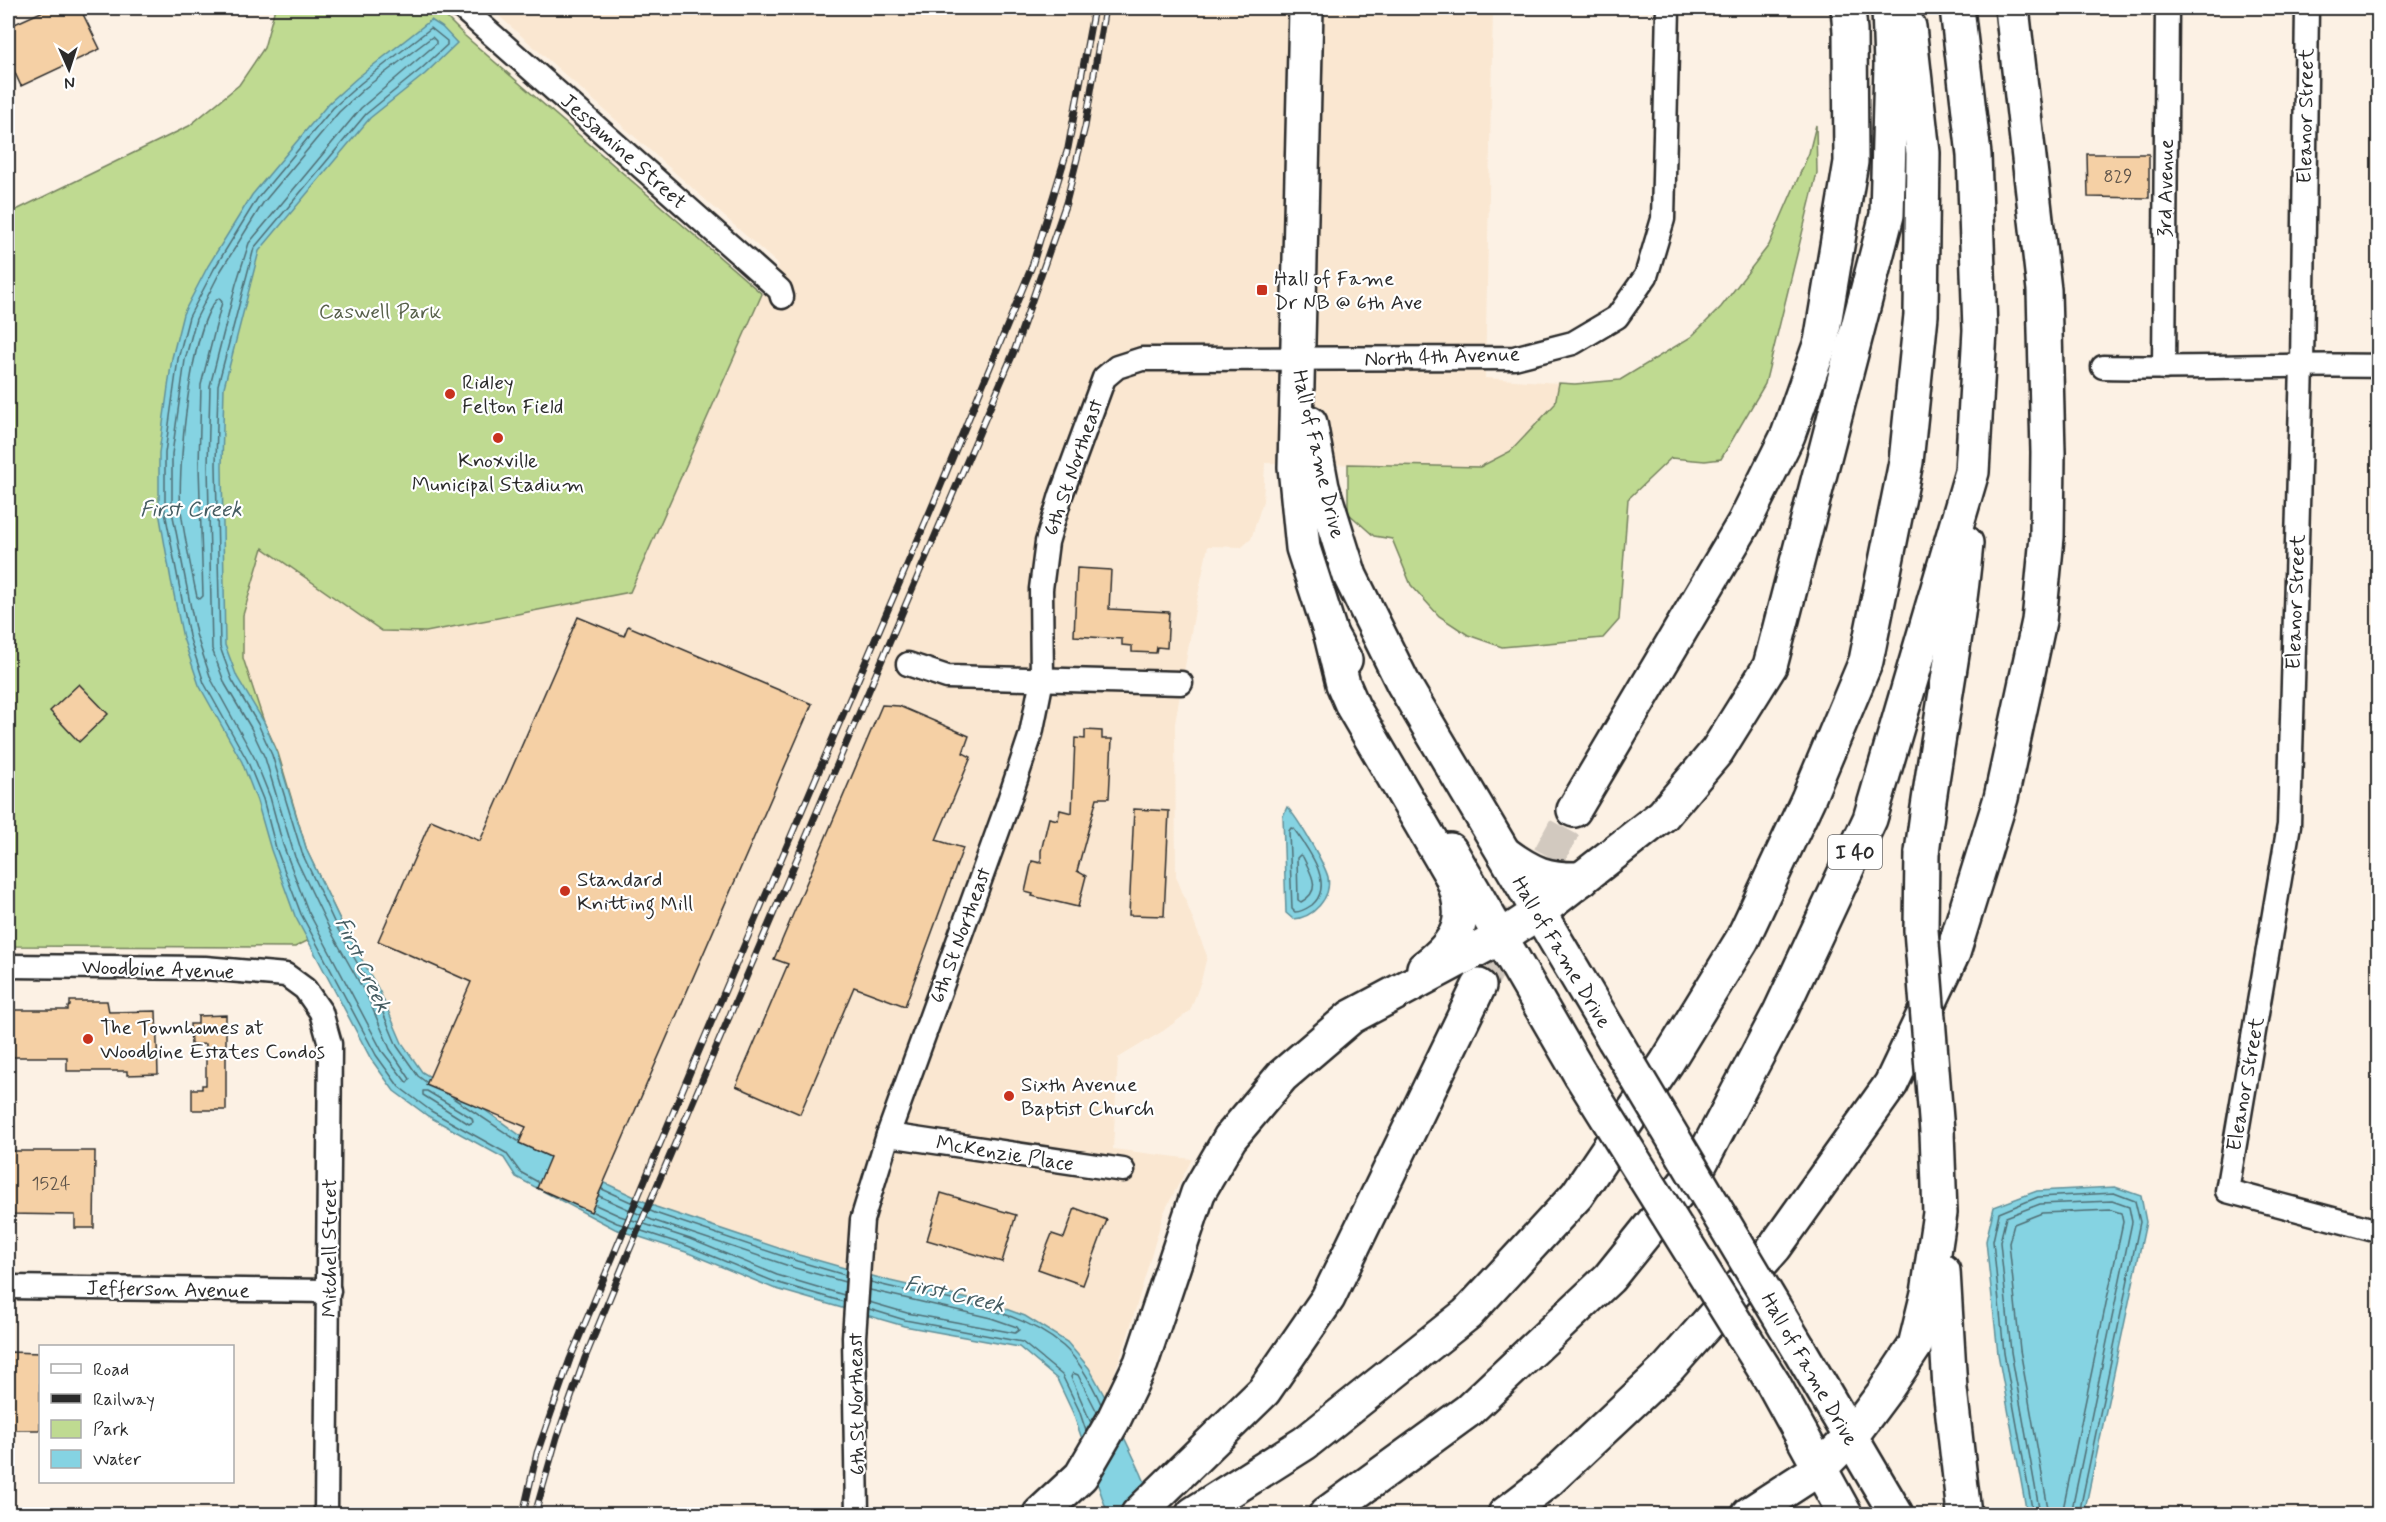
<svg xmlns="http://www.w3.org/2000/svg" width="2386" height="1522" font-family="Mynerve,sans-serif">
<rect width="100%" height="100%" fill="#fcf1e4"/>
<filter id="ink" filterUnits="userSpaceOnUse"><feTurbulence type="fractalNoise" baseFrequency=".0167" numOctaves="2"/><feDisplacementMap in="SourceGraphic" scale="12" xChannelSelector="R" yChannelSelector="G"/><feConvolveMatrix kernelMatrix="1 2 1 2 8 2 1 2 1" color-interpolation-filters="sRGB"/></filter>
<g filter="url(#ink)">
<polygon fill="#fae7d1" points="490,8 1493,8 1485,378 1559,383 1555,404 1511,451 1480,467 1265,463 1263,501 1251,539 1242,547 1208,546 1195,610 1175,723 1176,876 1207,956 1201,981 1190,1011 1163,1031 1118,1058 1113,1149 1192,1159 1164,1212 1125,1345 1105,1397 1089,1368 1025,1316 995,1305 890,1281 799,1255 656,1207 611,1187 517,1133 422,1073 402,1043 380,992 342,924 307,851 278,753 264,722 242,658 243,615 263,547 382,631 762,294 779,265"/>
<g fill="#bfda91" stroke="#75825e" stroke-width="1.5">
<polygon points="275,8 437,8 465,36 762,294 630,592 426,632 382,631 263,548 243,615 243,658 264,722 278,753 307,851 342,924 295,947 8,946 8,214 189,126 239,85 264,48"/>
<polygon points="1816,125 1817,173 1765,384 1721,459 1705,461 1671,458 1628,499 1619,620 1603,638 1502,647 1468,635 1439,616 1411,585 1392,539 1374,536 1348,513 1348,464 1480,467 1511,451 1555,404 1559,383 1575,384 1620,380 1691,337 1721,307 1769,245 1809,153"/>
</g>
<g fill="#85d3e2" stroke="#619099" stroke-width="1.5">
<polygon points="431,20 442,27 457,43 425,74 370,118 259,251 224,387 222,466 225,645 237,677 264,722 277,753 307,851 342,924 380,992 402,1043 422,1072 482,1108 550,1157 656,1207 799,1255 890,1281 995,1305 1025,1316 1067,1342 1089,1368 1105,1397 1141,1473 1158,1514 1108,1514 1073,1413 1057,1379 1019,1347 904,1326 773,1288 686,1252 615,1229 516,1177 504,1158 428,1116 394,1091 371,1059 295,916 271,850 257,801 242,762 199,685 183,638 171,580 159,512 159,453 172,358 183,314 208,266 252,195 329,103 357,78"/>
<path d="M1287,807C1297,817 1324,863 1328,877C1332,898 1313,918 1293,919L1286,913L1283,816Z"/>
<polygon points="2115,1187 2141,1196 2146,1222 2084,1514 2027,1514 1998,1354 1986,1241 1994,1207 2037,1191"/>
</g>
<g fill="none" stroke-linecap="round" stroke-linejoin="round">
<g stroke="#4f6e74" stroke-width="1.5">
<polygon points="432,37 436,41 436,44 361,108 249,243 236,284 210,386 208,466 212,649 225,684 251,728 265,758 295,857 330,930 368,998 390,1049 410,1079 407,1083 382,1051 308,911 283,845 270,797 254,757 211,679 196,634 172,511 172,454 185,360 196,319 220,272 263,203 339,112 365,88"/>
<path d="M219,298L222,302L201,385L199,466L203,596L200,599L197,597C191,569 185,540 181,511C177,474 190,320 219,298Z"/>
<path d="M1291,828L1294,829C1307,848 1336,884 1312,905C1306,909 1301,912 1295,912L1292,909L1289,831Z"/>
<path d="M1300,855L1303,857C1311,874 1323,890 1301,902L1298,900L1297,858Z"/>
<polyline points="426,1082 418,1076 397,1046 375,994 336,926 302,853 272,755 258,724 232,680 220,647 216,465 218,385 254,248 366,114 421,69 447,45 447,41 431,28 361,83 333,108 257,199 214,269 189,317 178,359 165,453 165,512 189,636 204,683 247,760 263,799 276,848 301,914 376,1055 399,1087 431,1111 506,1153 520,1172 538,1182"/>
<polygon points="423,1091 427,1091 472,1118 473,1122 469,1124 423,1095"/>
<polyline points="453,1098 518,1141"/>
<polyline points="602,1189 655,1213 797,1261 845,1275"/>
<polyline points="599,1196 652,1220 795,1268 845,1282"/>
<polyline points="596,1205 620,1216 690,1239 777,1275 844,1295"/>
<polyline points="593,1212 617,1223 688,1246 775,1282 844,1302"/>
<path d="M871,1282C934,1300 1010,1302 1063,1346C1080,1361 1092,1384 1101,1404"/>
<polyline points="869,1302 907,1313 1015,1333 1019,1330 1017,1327 991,1318 870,1290"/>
<polyline points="869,1309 905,1320 1022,1342 1062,1375 1079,1410 1086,1431"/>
<polyline points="1091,1423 1071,1377 1073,1373 1078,1375 1097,1412"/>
<polyline points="2033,1514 2004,1353 1993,1241 1999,1213 2038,1197 2114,1193 2135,1201 2140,1222 2079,1514"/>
<polyline points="2040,1514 2011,1352 2000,1242 2006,1217 2040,1204 2112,1201 2129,1207 2132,1222 2071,1514"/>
<polyline points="2049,1514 2020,1350 2009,1243 2014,1224 2042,1213 2111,1210 2121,1213 2123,1222 2062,1514"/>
</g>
</g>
<g fill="#f5d0a5" stroke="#2b2b2b" stroke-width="1.5">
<polygon points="50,8 80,8 100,49 21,86 8,58 8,27"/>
<polygon points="2087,154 2149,154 2149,198 2088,197"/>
<polygon points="1077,568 1111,570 1109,609 1169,612 1167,648 1157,647 1156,653 1132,652 1132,646 1122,645 1122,639 1074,636"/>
<polygon points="578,617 624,636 628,626 812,704 591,1212 537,1188 550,1157 519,1143 526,1127 426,1085 471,982 378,941 431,820 480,841"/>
<polygon points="79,684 108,714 79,742 50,711"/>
<polygon points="882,705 899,706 969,736 963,753 971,757 936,840 963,848 905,1006 854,987 800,1114 736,1086 788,964 774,959"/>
<polygon points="1085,730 1102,731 1102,739 1112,739 1109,798 1097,798 1077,871 1086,876 1078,907 1032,896 1033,894 1025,892 1032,861 1041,863 1041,851 1049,818 1058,820 1060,810 1072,813 1075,738 1085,739"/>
<polygon points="1134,809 1169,811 1164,916 1129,915"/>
<polygon points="70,1001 107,1001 109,1012 156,1011 158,1074 127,1075 127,1071 67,1071 67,1057 8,1057 8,1010 68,1010 68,1007 70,1006"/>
<polygon points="226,1015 226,1110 192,1110 192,1089 202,1089 202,1085 206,1085 206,1044 191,1045 190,1024 198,1024 198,1016"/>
<polygon points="8,1151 95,1151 94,1228 75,1228 75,1215 8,1214"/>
<polygon points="941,1193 1016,1215 1002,1262 927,1240"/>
<polygon points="1075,1208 1107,1220 1083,1285 1038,1269 1052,1234 1064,1238"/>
<polygon points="8,1352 40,1353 40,1430 8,1430"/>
</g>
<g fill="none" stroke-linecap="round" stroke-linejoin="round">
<polyline stroke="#d2c9bf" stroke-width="33" stroke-dasharray="33 16" stroke-linecap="butt" points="1479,986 1574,810"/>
<g stroke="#2b2b2b" stroke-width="27">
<g id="street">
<polyline points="462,8 743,257 780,290 782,297"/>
<polyline points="2307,8 2302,365 2289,825 2227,1191 2378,1231"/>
<path d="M2103,367C2195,369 2287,364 2378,366"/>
<polyline points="2164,368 2167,8"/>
<polyline points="908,664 947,677 1181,683"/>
<polyline points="8,966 205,968 286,975 305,989 321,1012 330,1044 326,1514"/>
<polyline points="888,1135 1123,1170"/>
<polyline points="8,1287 329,1291"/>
<polyline points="857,1514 854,1337 862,1220 888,1135 1007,806 1031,734 1042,679 1041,589 1047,542 1061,495 1104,378 1117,367 1142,359 1514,358 1573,343 1617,317 1646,276 1663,219 1668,8"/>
</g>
</g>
<g stroke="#2b2b2b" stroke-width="38">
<g id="primary">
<polyline points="1306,8 1295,467 1303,548 1331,635 1345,660"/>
<polyline points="1310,423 1322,487 1350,576 1403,683 1614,1039"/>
<polyline points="1450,850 1580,1074"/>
<polyline points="1799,1349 1896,1514"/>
<polyline points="1773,1383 1845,1514"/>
</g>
</g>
<g stroke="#2b2b2b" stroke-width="38">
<g id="highway">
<path d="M1331,635L1343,684L1353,707L1451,875C1470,919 1460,941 1424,968"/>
<polyline points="1574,810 1744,523 1788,435 1821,342 1851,162 1850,31 1848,8"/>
<path d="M1504,853C1532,874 1547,880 1582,879"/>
<path d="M1922,853C1934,749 1957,647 1966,543"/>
<polyline points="1943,1271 1950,1389 1964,1514"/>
<polyline points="1040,1514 1081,1476 1113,1421 1141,1363 1198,1193 1230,1138 1282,1076 1351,1017 1501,937 1539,912 1663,815 1717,751 1770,666 1887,215 1891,65 1889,8"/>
<polyline points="1138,1514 1264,1391 1328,1298 1479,986"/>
<polyline points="1193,1514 1305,1443 1467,1314 1577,1195 1667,1062 1742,940 1808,799 1866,661 1906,462 1921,315 1923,153 1909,27"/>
<polyline points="1326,1514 1469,1410 1609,1278 1699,1166 1780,1012 1870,819 1972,472 1980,330 1974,155 1957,8"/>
<polyline points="1505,1514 1548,1481 1668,1368 1775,1247 1891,1084 1953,953 2001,798 2039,621 2047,537 2048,453 2044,290 2012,8"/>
<polyline points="1749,1514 1820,1468 1850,1438 1885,1391 1915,1346 1928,1293 1940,1213 1937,1132"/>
</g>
</g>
<use href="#street" stroke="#fff" stroke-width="22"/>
<use href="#primary" stroke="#fff" stroke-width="33"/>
<use href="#highway" stroke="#fff" stroke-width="33"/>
<g stroke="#2b2b2b" stroke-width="7">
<g id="rail">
<polyline points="523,1514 537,1453 570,1359 693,1065 934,502 1032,266 1068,148 1094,8"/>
<polyline points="535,1514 557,1437 585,1358 629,1251 1015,349 1066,203 1085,127 1105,8"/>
</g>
</g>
<use href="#rail" stroke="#fff" stroke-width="4.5" stroke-dasharray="14" stroke-linecap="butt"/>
<g stroke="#2b2b2b" stroke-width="38" stroke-linecap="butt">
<g id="primary-bridge">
<polyline points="1614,1039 1799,1349"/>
<polyline points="1580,1074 1773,1383"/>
</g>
</g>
<g stroke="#2b2b2b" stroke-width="38" stroke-linecap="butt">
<polyline id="highway-bridge" points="1922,853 1921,930 1937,1132"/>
</g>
<use href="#primary-bridge" stroke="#fff" stroke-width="33"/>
<use href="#highway-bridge" stroke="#fff" stroke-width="33"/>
</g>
</g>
<g fill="#c8321e" stroke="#fff" stroke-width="2">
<rect x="1256" y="284" width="12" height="12" rx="3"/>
<circle cx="450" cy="394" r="6"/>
<circle cx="498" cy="438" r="6"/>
<circle cx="565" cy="891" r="6"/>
<circle cx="88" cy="1039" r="6"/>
<circle cx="1009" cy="1096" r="6"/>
</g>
<g text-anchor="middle" stroke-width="4.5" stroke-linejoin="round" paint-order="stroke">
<g font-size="18" fill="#5e544a">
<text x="2118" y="182">829</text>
<text x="51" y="1189">1524</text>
</g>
<rect fill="#fff" stroke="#6b6b6b" stroke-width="1.5" x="1828" y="835" width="54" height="34" rx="4.5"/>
<g font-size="20" font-weight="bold" fill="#2b2b2b">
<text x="1855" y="859">I 40</text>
</g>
<g font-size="21" fill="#2b2b2b" stroke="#fff">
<text transform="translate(2305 116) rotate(-89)" y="7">Eleanor Street</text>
<text transform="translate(624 151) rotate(42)" y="7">Jessamine Street</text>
<text transform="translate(2165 188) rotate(-89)" y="7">3rd Avenue</text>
<text transform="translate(1442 356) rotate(-2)" y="7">North 4th Avenue</text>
<text transform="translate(1319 454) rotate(77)" y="7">Hall of Fame Drive</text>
<text transform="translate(1073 467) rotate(-71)" y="7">6th St Northeast</text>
<text transform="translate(2295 602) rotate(-88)" y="7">Eleanor Street</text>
<text transform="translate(960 935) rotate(-70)" y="7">6th St Northeast</text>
<text transform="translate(1562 952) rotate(59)" y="7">Hall of Fame Drive</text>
<text transform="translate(158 969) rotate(2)" y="7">Woodbine Avenue</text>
<text transform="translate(2245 1084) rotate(-80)" y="7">Eleanor Street</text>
<text transform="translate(1005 1153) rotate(9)" y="7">McKenzie Place</text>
<text transform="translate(329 1248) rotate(-90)" y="7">Mitchell Street</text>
<text transform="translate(168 1289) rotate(1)" y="7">Jefferson Avenue</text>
<text transform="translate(1810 1369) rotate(60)" y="7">Hall of Fame Drive</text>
<text transform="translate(856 1404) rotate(-91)" y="7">6th St Northeast</text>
</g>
<g font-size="21" fill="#2b2b2b" stroke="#fff" text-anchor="start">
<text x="1274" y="285">Hall of Fame<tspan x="1274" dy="24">Dr NB @ 6th Ave</tspan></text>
<text x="462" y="389">Ridley<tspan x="462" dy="24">Felton Field</tspan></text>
<text x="498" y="467" text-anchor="middle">Knoxville<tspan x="498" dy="24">Municipal Stadium</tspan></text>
<text x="577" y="886">Standard<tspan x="577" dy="24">Knitting Mill</tspan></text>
<text x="100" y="1034">The Townhomes at<tspan x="100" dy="24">Woodbine Estates Condos</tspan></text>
<text x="1021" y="1091">Sixth Avenue<tspan x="1021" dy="24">Baptist Church</tspan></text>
</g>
<g font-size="21" fill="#57604a" stroke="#fff">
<text x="380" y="318">Caswell Park</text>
</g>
<g font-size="22" font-style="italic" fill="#465d62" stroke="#fff">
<text x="191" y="516">First Creek</text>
<text transform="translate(364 964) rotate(65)" y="8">First Creek</text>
<text transform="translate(955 1293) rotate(13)" y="8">First Creek</text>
</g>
</g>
<rect width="2386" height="1522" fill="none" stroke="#fff" stroke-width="30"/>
<rect x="15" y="15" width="2356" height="1492" fill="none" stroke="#2b2b2b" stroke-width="2" filter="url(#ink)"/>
<rect x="39" y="1345" width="195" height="138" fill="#ffffff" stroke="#aaaaaa" stroke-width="1.5"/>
<rect x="51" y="1364" width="30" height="9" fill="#ffffff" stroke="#aaaaaa" stroke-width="1.5"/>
<text x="93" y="1375" font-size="18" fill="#2b2b2b">Road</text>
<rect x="51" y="1394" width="30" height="9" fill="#2b2b2b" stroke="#aaaaaa" stroke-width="1.5"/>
<text x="93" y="1405" font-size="18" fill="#2b2b2b">Railway</text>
<rect x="51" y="1420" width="30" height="18" fill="#bfda91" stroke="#aaaaaa" stroke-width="1.5"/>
<text x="93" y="1435" font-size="18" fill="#2b2b2b">Park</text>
<rect x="51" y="1450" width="30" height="18" fill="#85d3e2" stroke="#aaaaaa" stroke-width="1.5"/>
<text x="93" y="1465" font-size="18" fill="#2b2b2b">Water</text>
<g transform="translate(69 69) rotate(177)" stroke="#ffffff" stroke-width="4.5" paint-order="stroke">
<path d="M0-4.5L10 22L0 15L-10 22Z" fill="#2b2b2b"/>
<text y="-9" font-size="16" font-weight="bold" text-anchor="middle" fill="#2b2b2b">N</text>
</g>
</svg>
